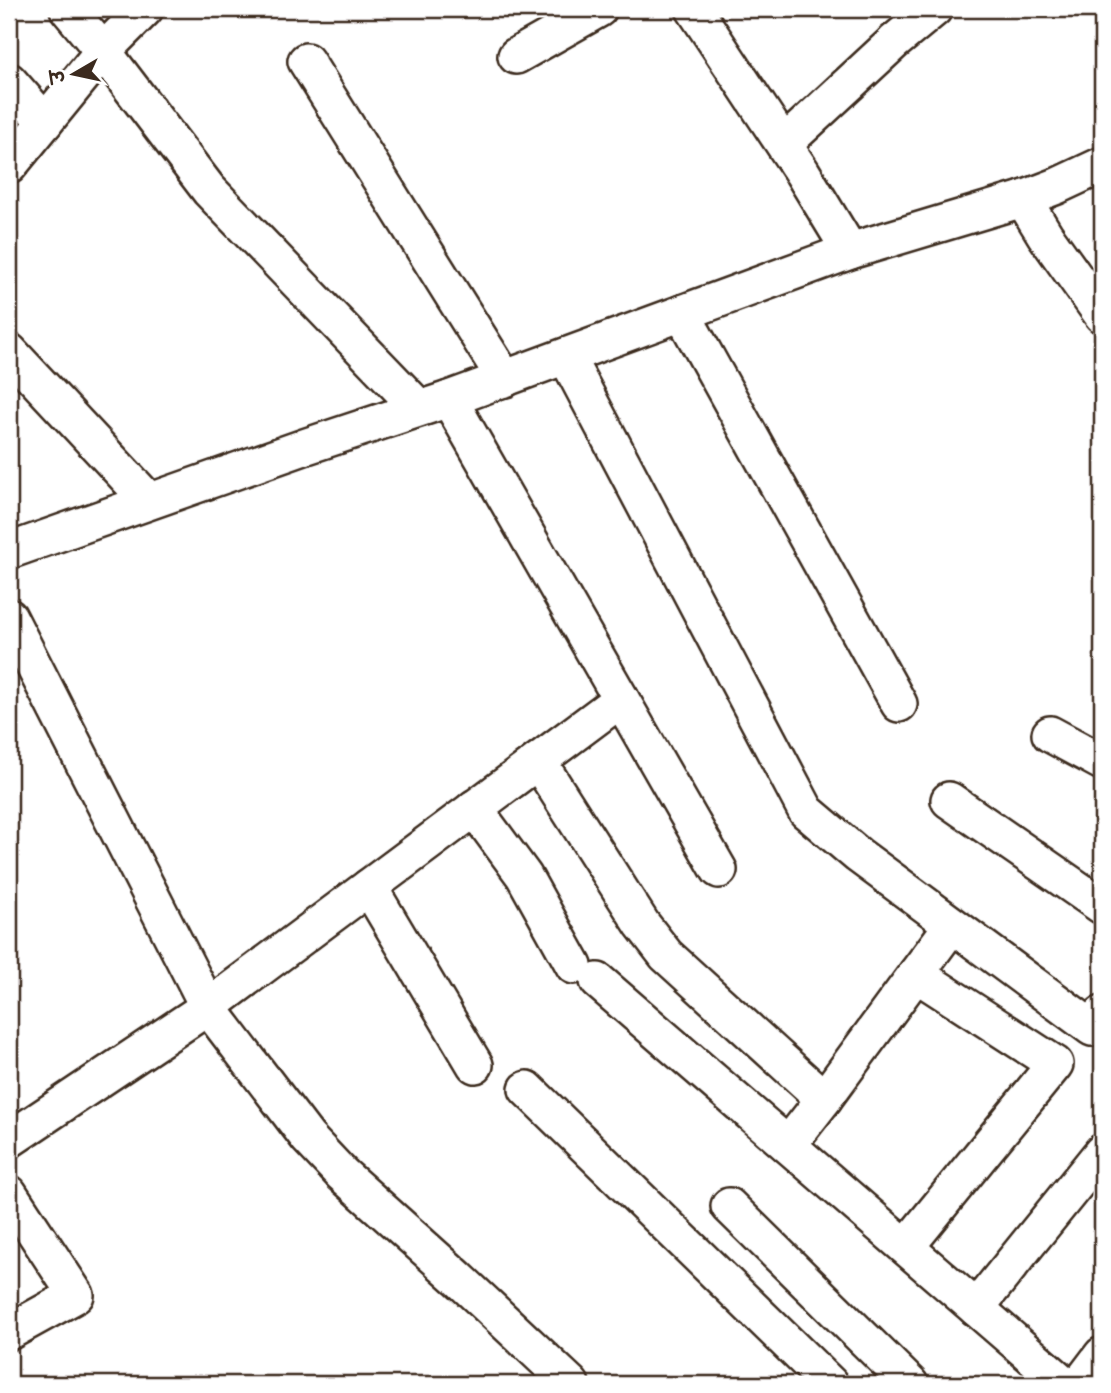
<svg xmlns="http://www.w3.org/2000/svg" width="1111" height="1393" font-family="Sriracha,'Playpen Sans Deva',sans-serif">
<rect width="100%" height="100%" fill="#fff"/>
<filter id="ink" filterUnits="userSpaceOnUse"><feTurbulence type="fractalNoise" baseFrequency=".0143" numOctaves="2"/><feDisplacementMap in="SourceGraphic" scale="14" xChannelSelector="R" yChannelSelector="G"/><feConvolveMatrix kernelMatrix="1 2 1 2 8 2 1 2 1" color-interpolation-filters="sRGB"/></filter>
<g filter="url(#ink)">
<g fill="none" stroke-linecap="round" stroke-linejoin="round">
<g stroke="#3b2a1e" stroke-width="40">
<g id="minor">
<polyline points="68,9 103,51 209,190 419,408"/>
<polyline points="694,9 802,172 850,251"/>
<polyline points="516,56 599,9"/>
<polyline points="306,61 505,379"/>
<polyline points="9,81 45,122"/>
<polyline points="784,144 894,42 934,9"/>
<polyline points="9,166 103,51 145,9"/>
<polyline points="1023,199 1045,235 1102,315"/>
<polyline points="682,313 899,704"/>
<polyline points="9,351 149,501"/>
<polyline points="566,356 806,811 858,855 1092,1028 1102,1014"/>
<polyline points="449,399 719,870"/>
<polyline points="9,551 307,446 449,399 850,251 1023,199 1057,186 1102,165"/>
<polyline points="9,617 208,1007 308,1138 342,1174 458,1278 571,1384"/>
<polyline points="1050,734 1102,762"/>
<polyline points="538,761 642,924 666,955 824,1099 788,1145"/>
<polyline points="949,800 1102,906"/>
<polyline points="474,808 524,876 574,966"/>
<polyline points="369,887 475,1065"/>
<polyline points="598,981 1064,1384"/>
<polyline points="527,1089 830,1384"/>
<polyline points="824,1099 952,925"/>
<polyline points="9,1140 208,1007 621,699"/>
<polyline points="9,1193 76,1295 9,1332"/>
<polyline points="729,1206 910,1384"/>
<polyline points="906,1247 1055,1064 916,974"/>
<polyline points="976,1308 1102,1152"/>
<polyline points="1080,1384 1102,1355"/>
</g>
</g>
<use href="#minor" stroke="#fff" stroke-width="35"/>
</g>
</g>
<rect width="1111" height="1393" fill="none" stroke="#fff" stroke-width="35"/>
<rect x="18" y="18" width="1076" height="1358" fill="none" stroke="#3b2a1e" stroke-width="2.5" filter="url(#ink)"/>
<g transform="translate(74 74) rotate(261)" stroke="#ffffff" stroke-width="5" paint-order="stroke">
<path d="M0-5L12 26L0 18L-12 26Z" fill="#3b2a1e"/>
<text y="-10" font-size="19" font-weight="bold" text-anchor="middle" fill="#3b2a1e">उ</text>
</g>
</svg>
